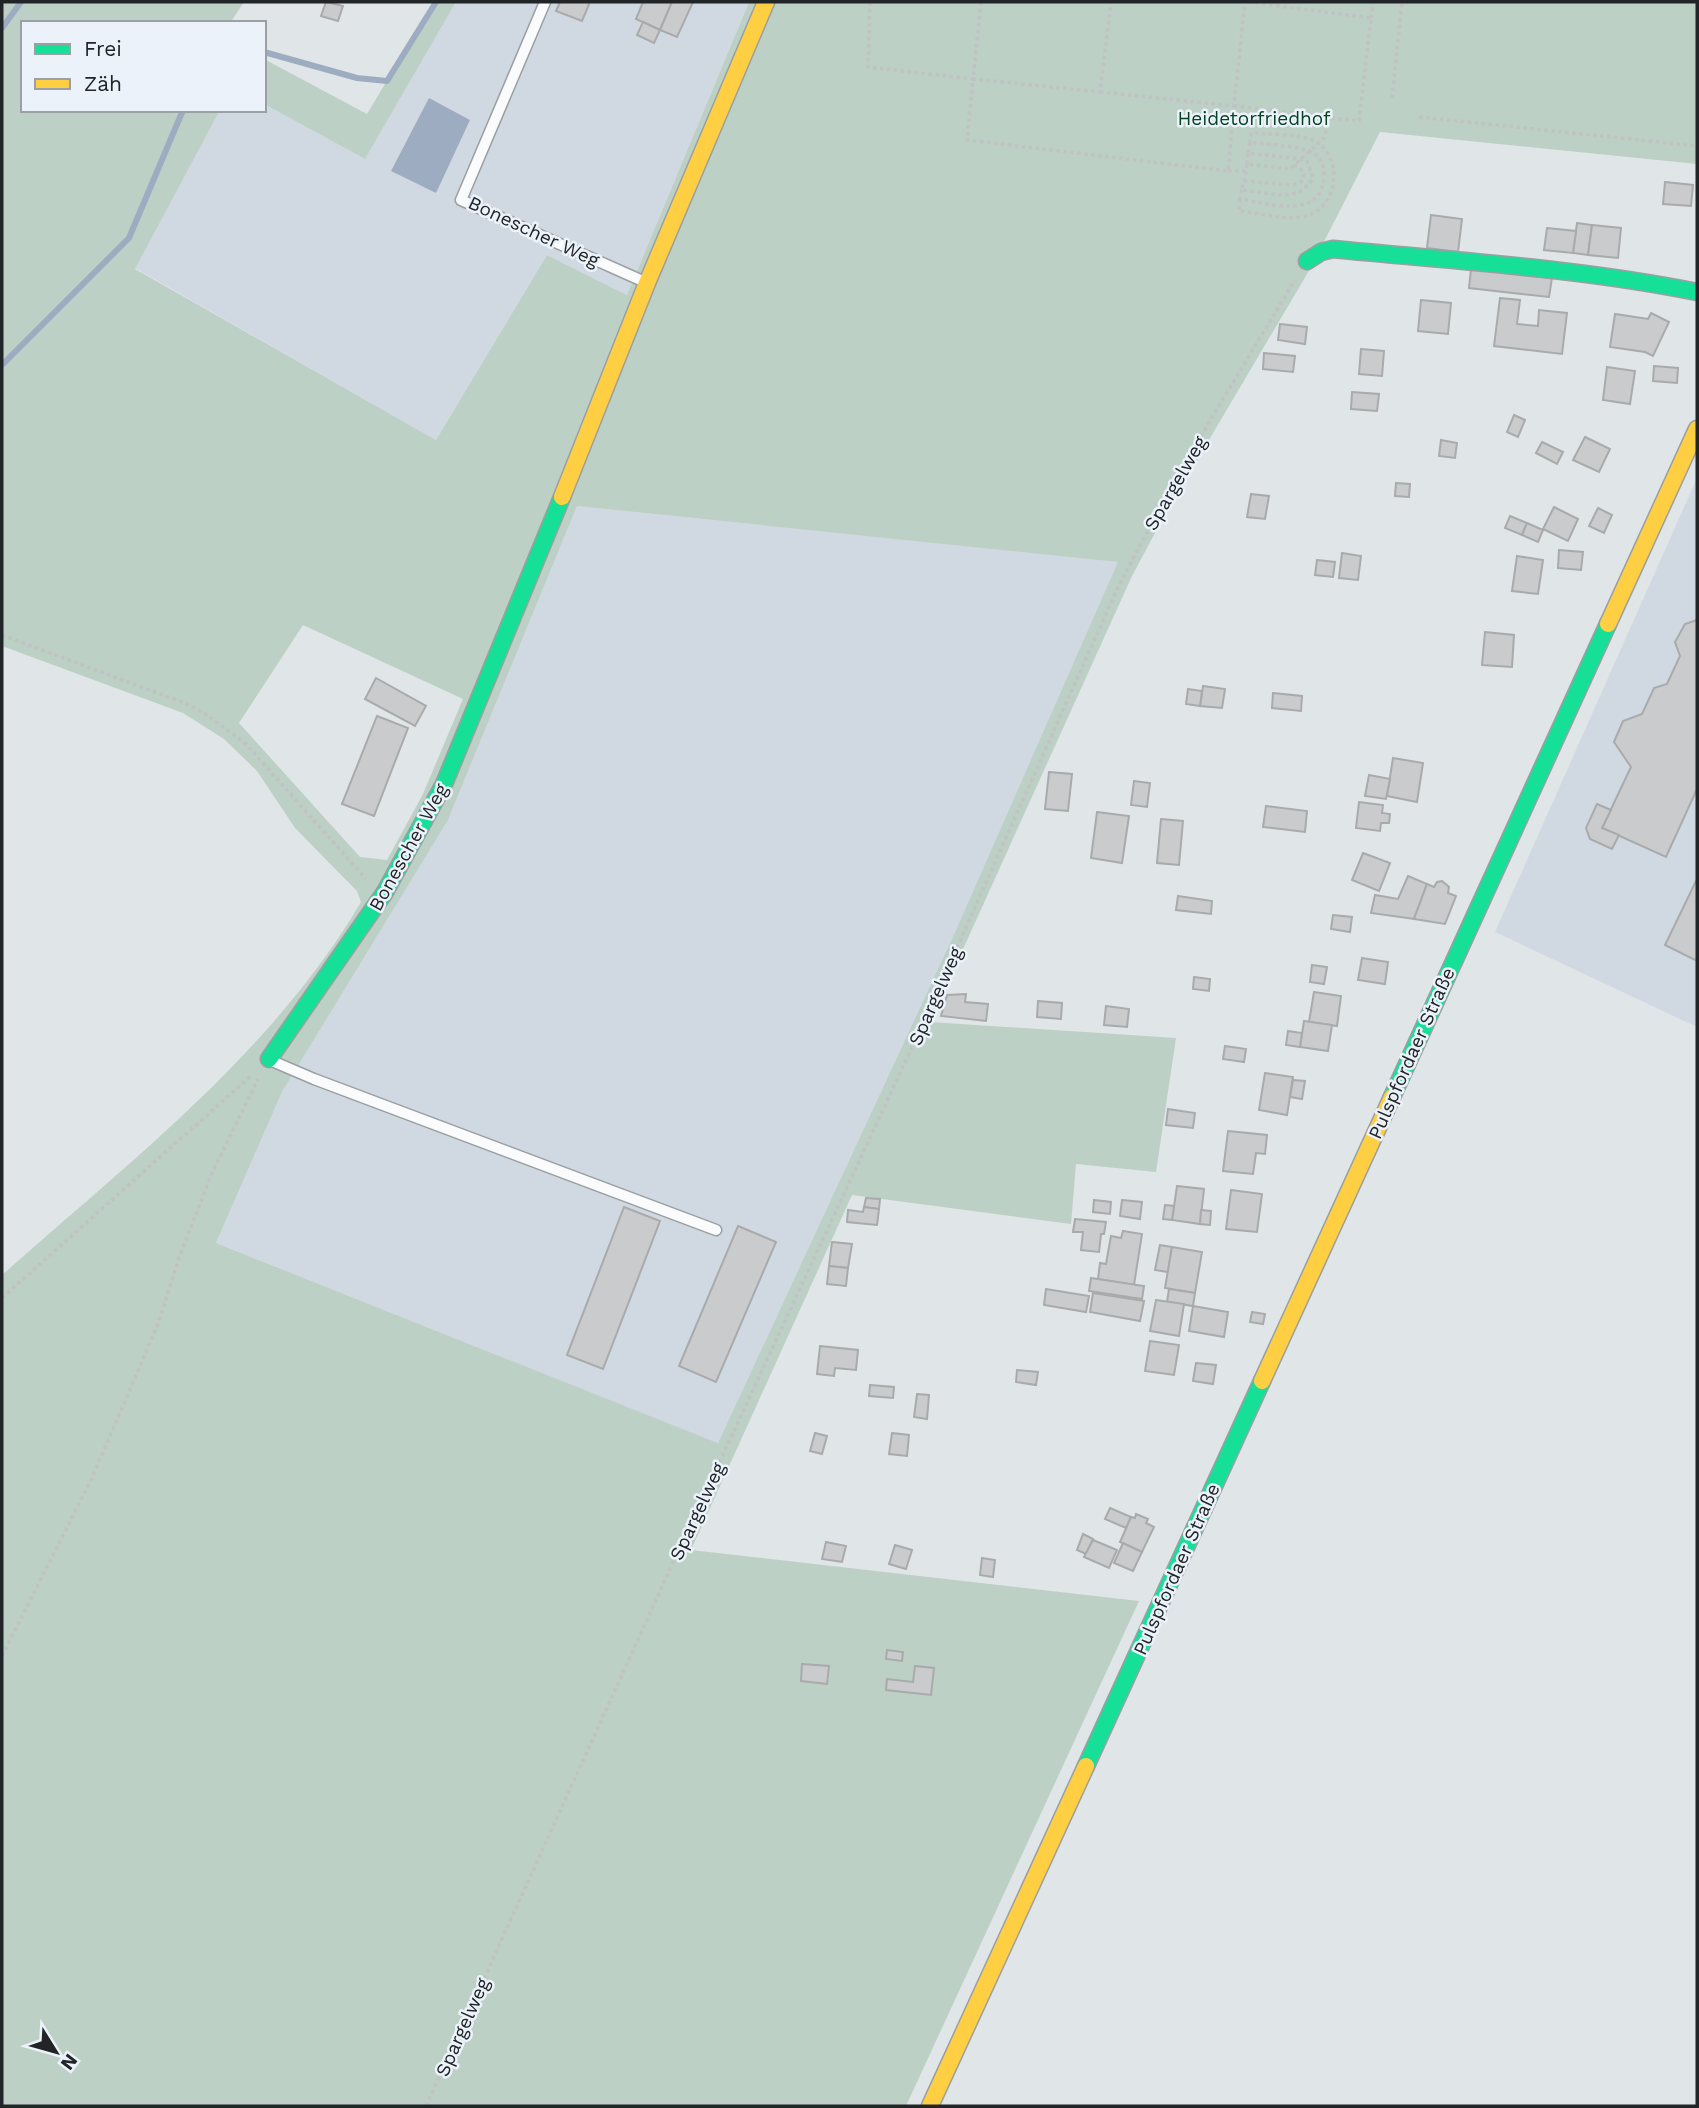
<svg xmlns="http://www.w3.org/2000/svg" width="1699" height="2108" font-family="'Work Sans',sans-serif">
<rect width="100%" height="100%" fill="#e0e5e8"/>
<g fill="#d0d9e1">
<polygon points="456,2 749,2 627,295 547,255 436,440 135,268 220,110 264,110 264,104 365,159"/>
<polygon points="1697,478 1697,1027 1495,932"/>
<polygon points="577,506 1119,562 956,930 718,1443 216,1243 282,1092 448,820"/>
</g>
<g fill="#bdd0c5" fill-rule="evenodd">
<path d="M2,2H244L230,23H23V110H220L135,269L436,440L547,255L627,295L749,2H1697V164L1380,132L1310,269L1164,516L1132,576L930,1022L1176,1038L1156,1172L1076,1164L1071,1224L852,1195L691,1550L1139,1601L906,2106H2V1275C130,1161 273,1052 361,902L357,891L295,828L257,771L224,739L183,713L2,646ZM577,506L1118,562L956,930L718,1443L216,1243L282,1092L448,820ZM303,625L463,699L423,794L387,860L360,857L239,723Z"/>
<polygon points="434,2 456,2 365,159 264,104 264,59 367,114"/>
</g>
<polygon fill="#9eacc2" points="429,98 470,120 436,193 391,171"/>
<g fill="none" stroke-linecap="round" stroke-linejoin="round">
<g stroke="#9eacc2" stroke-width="6">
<polyline points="2,28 21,2"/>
<polyline points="264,52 357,78 387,81 436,2"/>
<polyline points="2,365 129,238 183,110"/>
</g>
</g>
<g fill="#cacbcd" stroke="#a8aaac" stroke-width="2">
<polygon points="326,2 343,6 338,21 321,16"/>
<polygon points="560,2 590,2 582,21 556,11"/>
<polygon points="643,2 672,2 660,30 636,19"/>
<polygon points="672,2 693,2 677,37 660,30"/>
<polygon points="643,22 660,30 654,43 637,35"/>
<polygon points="1665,182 1693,185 1691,206 1663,204"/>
<polygon points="1431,215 1462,219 1458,252 1427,248"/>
<polygon points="1577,223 1592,225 1588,255 1573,253"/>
<polygon points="1592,225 1621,228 1618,258 1588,255"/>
<polygon points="1547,228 1576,231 1573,253 1544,250"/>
<polygon points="1471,269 1552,278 1549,297 1469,288"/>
<polygon points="1500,298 1520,300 1517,324 1538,326 1539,310 1567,313 1562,354 1494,346"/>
<polygon points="1421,300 1451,303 1448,334 1418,331"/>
<polygon points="1651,313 1669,322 1653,356 1645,352 1610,347 1615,314 1648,319"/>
<polygon points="1280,324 1307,327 1305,344 1278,340"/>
<polygon points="1361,349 1384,351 1382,376 1359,374"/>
<polygon points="1264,353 1295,356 1293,372 1263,369"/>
<polygon points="1654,366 1678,368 1677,383 1653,381"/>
<polygon points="1607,367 1635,371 1630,404 1603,400"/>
<polygon points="1352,392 1379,394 1377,411 1351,409"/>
<polygon points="1514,415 1525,420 1518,437 1507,432"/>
<polygon points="1585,437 1610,449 1599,472 1573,460"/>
<polygon points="1441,440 1457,443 1455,458 1439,456"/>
<polygon points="1542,442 1563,452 1557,464 1536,453"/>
<polygon points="1396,483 1410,484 1409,497 1395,496"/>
<polygon points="1251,494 1269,496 1265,519 1247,517"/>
<polygon points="1554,507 1578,519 1568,541 1543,529"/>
<polygon points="1598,508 1612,515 1604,533 1589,526"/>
<polygon points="1510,516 1527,523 1522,535 1505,528"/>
<polygon points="1527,523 1543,530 1538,542 1522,535"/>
<polygon points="1559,550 1583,552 1581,570 1558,568"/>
<polygon points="1342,553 1361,556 1358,580 1339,578"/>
<polygon points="1517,556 1543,560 1538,594 1512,591"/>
<polygon points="1317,560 1335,562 1333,577 1315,575"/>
<polygon points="1697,620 1697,789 1666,857 1602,828 1631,767 1614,742 1623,721 1642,714 1654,688 1667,684 1680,656 1675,642 1685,624"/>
<polygon points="1485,632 1514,635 1512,667 1482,665"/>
<polygon points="376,678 426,706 415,726 365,699"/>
<polygon points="1203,686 1225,689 1222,708 1200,706"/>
<polygon points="1188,689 1202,691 1200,706 1186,704"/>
<polygon points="1273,693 1302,696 1301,711 1272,708"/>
<polygon points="377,716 408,728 374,816 342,804"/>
<polygon points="1393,758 1423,763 1417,802 1387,796"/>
<polygon points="1049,772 1072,774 1068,811 1045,809"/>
<polygon points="1369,775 1390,779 1386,799 1365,796"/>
<polygon points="1134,781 1150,783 1147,807 1131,805"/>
<polygon points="1359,802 1383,805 1382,813 1390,814 1389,823 1381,823 1380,831 1356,828"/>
<polygon points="1597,804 1611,810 1602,828 1619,835 1612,849 1590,839 1586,828"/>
<polygon points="1266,806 1307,811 1305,832 1263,827"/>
<polygon points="1097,812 1129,816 1122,863 1091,858"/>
<polygon points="1161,819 1183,821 1179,865 1157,863"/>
<polygon points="1363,853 1390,863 1379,891 1352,880"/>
<polygon points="1408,876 1427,884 1414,919 1371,913 1375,895 1398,899"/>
<polygon points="1442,881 1449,887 1448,893 1456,896 1445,924 1414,919 1427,884 1434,887 1437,882"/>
<polygon points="1696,881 1697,882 1697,961 1665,945"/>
<polygon points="1178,896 1212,901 1211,914 1176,910"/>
<polygon points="1333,915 1352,917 1350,932 1331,929"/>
<polygon points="1362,958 1388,962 1385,984 1358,980"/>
<polygon points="1312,965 1327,967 1324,984 1310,982"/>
<polygon points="1194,977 1210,979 1209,991 1193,989"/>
<polygon points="1314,992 1341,996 1337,1026 1309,1022"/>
<polygon points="966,994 965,1002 988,1004 986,1021 941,1016 947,995"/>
<polygon points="1038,1001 1062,1003 1061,1019 1037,1017"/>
<polygon points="1106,1006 1129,1009 1127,1027 1104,1025"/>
<polygon points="1304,1021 1332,1025 1328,1051 1300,1047"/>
<polygon points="1288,1031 1302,1033 1300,1047 1286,1045"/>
<polygon points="1225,1046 1246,1049 1244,1062 1223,1059"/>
<polygon points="1265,1073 1293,1077 1287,1115 1259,1110"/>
<polygon points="1293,1080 1305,1081 1302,1099 1290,1097"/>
<polygon points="1168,1109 1195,1113 1193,1128 1166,1125"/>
<polygon points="1228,1131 1267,1135 1265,1154 1256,1153 1253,1174 1223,1171"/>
<polygon points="1177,1186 1204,1189 1200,1224 1172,1220"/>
<polygon points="1231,1190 1262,1194 1257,1232 1226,1229"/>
<polygon points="866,1198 880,1199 879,1209 864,1207"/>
<polygon points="1094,1200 1111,1202 1110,1214 1093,1212"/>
<polygon points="1122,1200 1142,1202 1140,1219 1120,1216"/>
<polygon points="1165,1205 1174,1206 1172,1220 1163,1219"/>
<polygon points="624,1207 660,1221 603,1369 567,1355"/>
<polygon points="864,1207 879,1209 877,1225 847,1222 848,1210 863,1212"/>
<polygon points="1201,1210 1211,1211 1210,1225 1200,1224"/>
<polygon points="1075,1219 1106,1222 1104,1234 1101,1234 1099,1252 1081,1250 1083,1232 1073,1232"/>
<polygon points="738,1226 776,1242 716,1382 679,1366"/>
<polygon points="1123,1231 1142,1234 1134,1285 1098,1279 1100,1263 1106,1264 1111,1236 1121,1238"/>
<polygon points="832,1242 852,1244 848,1268 829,1266"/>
<polygon points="1160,1245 1172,1247 1168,1272 1155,1270"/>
<polygon points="1172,1247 1202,1252 1195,1293 1165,1288"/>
<polygon points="829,1266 848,1268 846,1286 827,1284"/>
<polygon points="1091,1278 1144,1286 1142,1299 1089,1291"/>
<polygon points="1046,1289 1089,1296 1086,1312 1044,1305"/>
<polygon points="1169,1289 1195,1293 1193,1306 1167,1302"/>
<polygon points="1093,1293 1144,1301 1140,1321 1090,1312"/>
<polygon points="1156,1300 1184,1304 1179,1336 1150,1331"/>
<polygon points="1193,1306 1228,1312 1224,1337 1189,1331"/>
<polygon points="1252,1312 1265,1314 1263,1324 1250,1322"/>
<polygon points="1150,1341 1179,1345 1174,1375 1145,1371"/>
<polygon points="820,1346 858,1350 856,1370 835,1368 834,1376 817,1374"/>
<polygon points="1196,1363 1216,1365 1213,1384 1193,1381"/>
<polygon points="1017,1370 1038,1372 1036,1385 1016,1382"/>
<polygon points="870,1385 894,1387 893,1398 869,1396"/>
<polygon points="917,1394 929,1395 927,1419 914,1417"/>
<polygon points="815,1433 827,1436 822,1454 810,1451"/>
<polygon points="892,1433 909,1435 907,1456 889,1454"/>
<polygon points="1110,1508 1131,1517 1126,1528 1105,1519"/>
<polygon points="1136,1514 1148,1519 1146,1523 1154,1527 1142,1552 1120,1542 1131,1517 1135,1518"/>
<polygon points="1083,1534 1093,1539 1086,1554 1077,1550"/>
<polygon points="1093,1540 1117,1550 1109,1568 1084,1557"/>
<polygon points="826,1542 846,1546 842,1562 822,1559"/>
<polygon points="1123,1543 1142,1552 1133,1571 1114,1563"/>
<polygon points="895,1545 912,1550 906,1569 889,1564"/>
<polygon points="982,1558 995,1560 993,1577 980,1575"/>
<polygon points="887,1650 903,1652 902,1661 886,1659"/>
<polygon points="802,1664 829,1666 827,1684 801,1681"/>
<polygon points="915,1666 934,1668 931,1695 886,1690 887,1679 913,1682"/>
</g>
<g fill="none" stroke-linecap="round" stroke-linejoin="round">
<g stroke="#9b9fa2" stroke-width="13">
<g id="lane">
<polyline points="545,2 461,200 645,282"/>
<polyline points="272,1061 314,1079 716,1230"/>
</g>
</g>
<g stroke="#9b9fa2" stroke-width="19">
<g id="fast">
<path d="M1307,261L1321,252L1333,249C1454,261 1578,268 1697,292"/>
<polyline points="269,1059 385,892 444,784 562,497"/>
<polyline points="1392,1097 1608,624"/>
<polyline points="1086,1766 1262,1381"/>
</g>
</g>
<g stroke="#9b9fa2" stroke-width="19">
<g id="slow">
<polyline points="562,497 647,283 766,2"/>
<polyline points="1608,624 1697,429"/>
<polyline points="1262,1381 1392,1097"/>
<polyline points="930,2106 1086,1766"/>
</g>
</g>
<g stroke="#c0c2c3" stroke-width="3.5" stroke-dasharray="3.5 3.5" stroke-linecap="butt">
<polyline points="870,2 868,67 973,79 967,140 1228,171 1234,106 1359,121 1371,18 1249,2"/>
<polyline points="981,2 973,79 1100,92 1111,2"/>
<polyline points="1371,18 1373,2"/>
<polyline points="1100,92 1234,106 1245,2"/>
<polyline points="1392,98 1402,2"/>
<polyline points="1419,117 1697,146"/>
<polyline points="1228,171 1246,171 1247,164 1290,169 1324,138 1330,117"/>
<path d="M1246,171L1242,190C1269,192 1297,205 1313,178L1307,161L1300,159L1248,153L1247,164"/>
<polyline points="1244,181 1293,185 1302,181 1304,174 1300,168 1294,165"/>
<path d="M1242,190L1240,199C1269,204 1325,221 1324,173C1324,163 1319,155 1310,151C1292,145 1268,145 1250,142L1248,153"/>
<path d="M1240,199L1239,211C1260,213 1289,222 1309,215C1339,204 1343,157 1315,141C1301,134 1267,134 1251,133L1250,142"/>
<polyline points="2,635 187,704 207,715 246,744 366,879"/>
<polyline points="2,1298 252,1075"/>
<polyline points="2,1656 92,1478 158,1324 180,1255 212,1173 258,1079"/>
<polyline points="426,2106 681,1545 921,1028 1118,587 1179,472 1295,280"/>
</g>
<use href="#lane" stroke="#fafbfc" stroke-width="10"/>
<use href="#fast" stroke="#16e098" stroke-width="16"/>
<use href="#slow" stroke="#ffcf43" stroke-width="16"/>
</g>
<g text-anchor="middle" stroke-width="5" stroke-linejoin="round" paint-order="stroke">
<g font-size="19" fill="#054223" stroke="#ebf2f9">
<text x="1254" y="125">Heidetorfriedhof</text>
</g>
<g font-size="19" fill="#222528" stroke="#ebf2f9">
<text transform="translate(534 231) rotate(25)" y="7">Bonescher Weg</text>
<text transform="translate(1175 483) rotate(-60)" y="7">Spargelweg</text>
<text transform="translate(408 847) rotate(-61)" y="7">Bonescher Weg</text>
<text transform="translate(935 996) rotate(-66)" y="7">Spargelweg</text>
<text transform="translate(1411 1053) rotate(-66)" y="7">Pulspfordaer Straße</text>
<text transform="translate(697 1511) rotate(-65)" y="7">Spargelweg</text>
<text transform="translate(1176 1569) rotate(-66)" y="7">Pulspfordaer Straße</text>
<text transform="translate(462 2027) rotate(-66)" y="7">Spargelweg</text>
</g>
</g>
<rect width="1699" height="2108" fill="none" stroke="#222528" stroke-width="7"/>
<rect x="21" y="21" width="245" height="91" fill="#ebf2f9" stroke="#9ba0a5" stroke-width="2"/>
<rect x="35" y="44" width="35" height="10" fill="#16e098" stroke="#9ba0a5" stroke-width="2"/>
<text x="84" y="56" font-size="21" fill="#222528">Frei</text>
<rect x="35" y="79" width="35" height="10" fill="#ffcf43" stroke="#9ba0a5" stroke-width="2"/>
<text x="84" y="91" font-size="21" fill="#222528">Zäh</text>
<g transform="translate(56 2052) rotate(127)" stroke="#ebf2f9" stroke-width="5" paint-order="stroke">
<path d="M0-5L12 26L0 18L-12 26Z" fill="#222528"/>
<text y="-10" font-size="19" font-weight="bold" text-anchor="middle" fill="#222528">N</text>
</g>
</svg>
